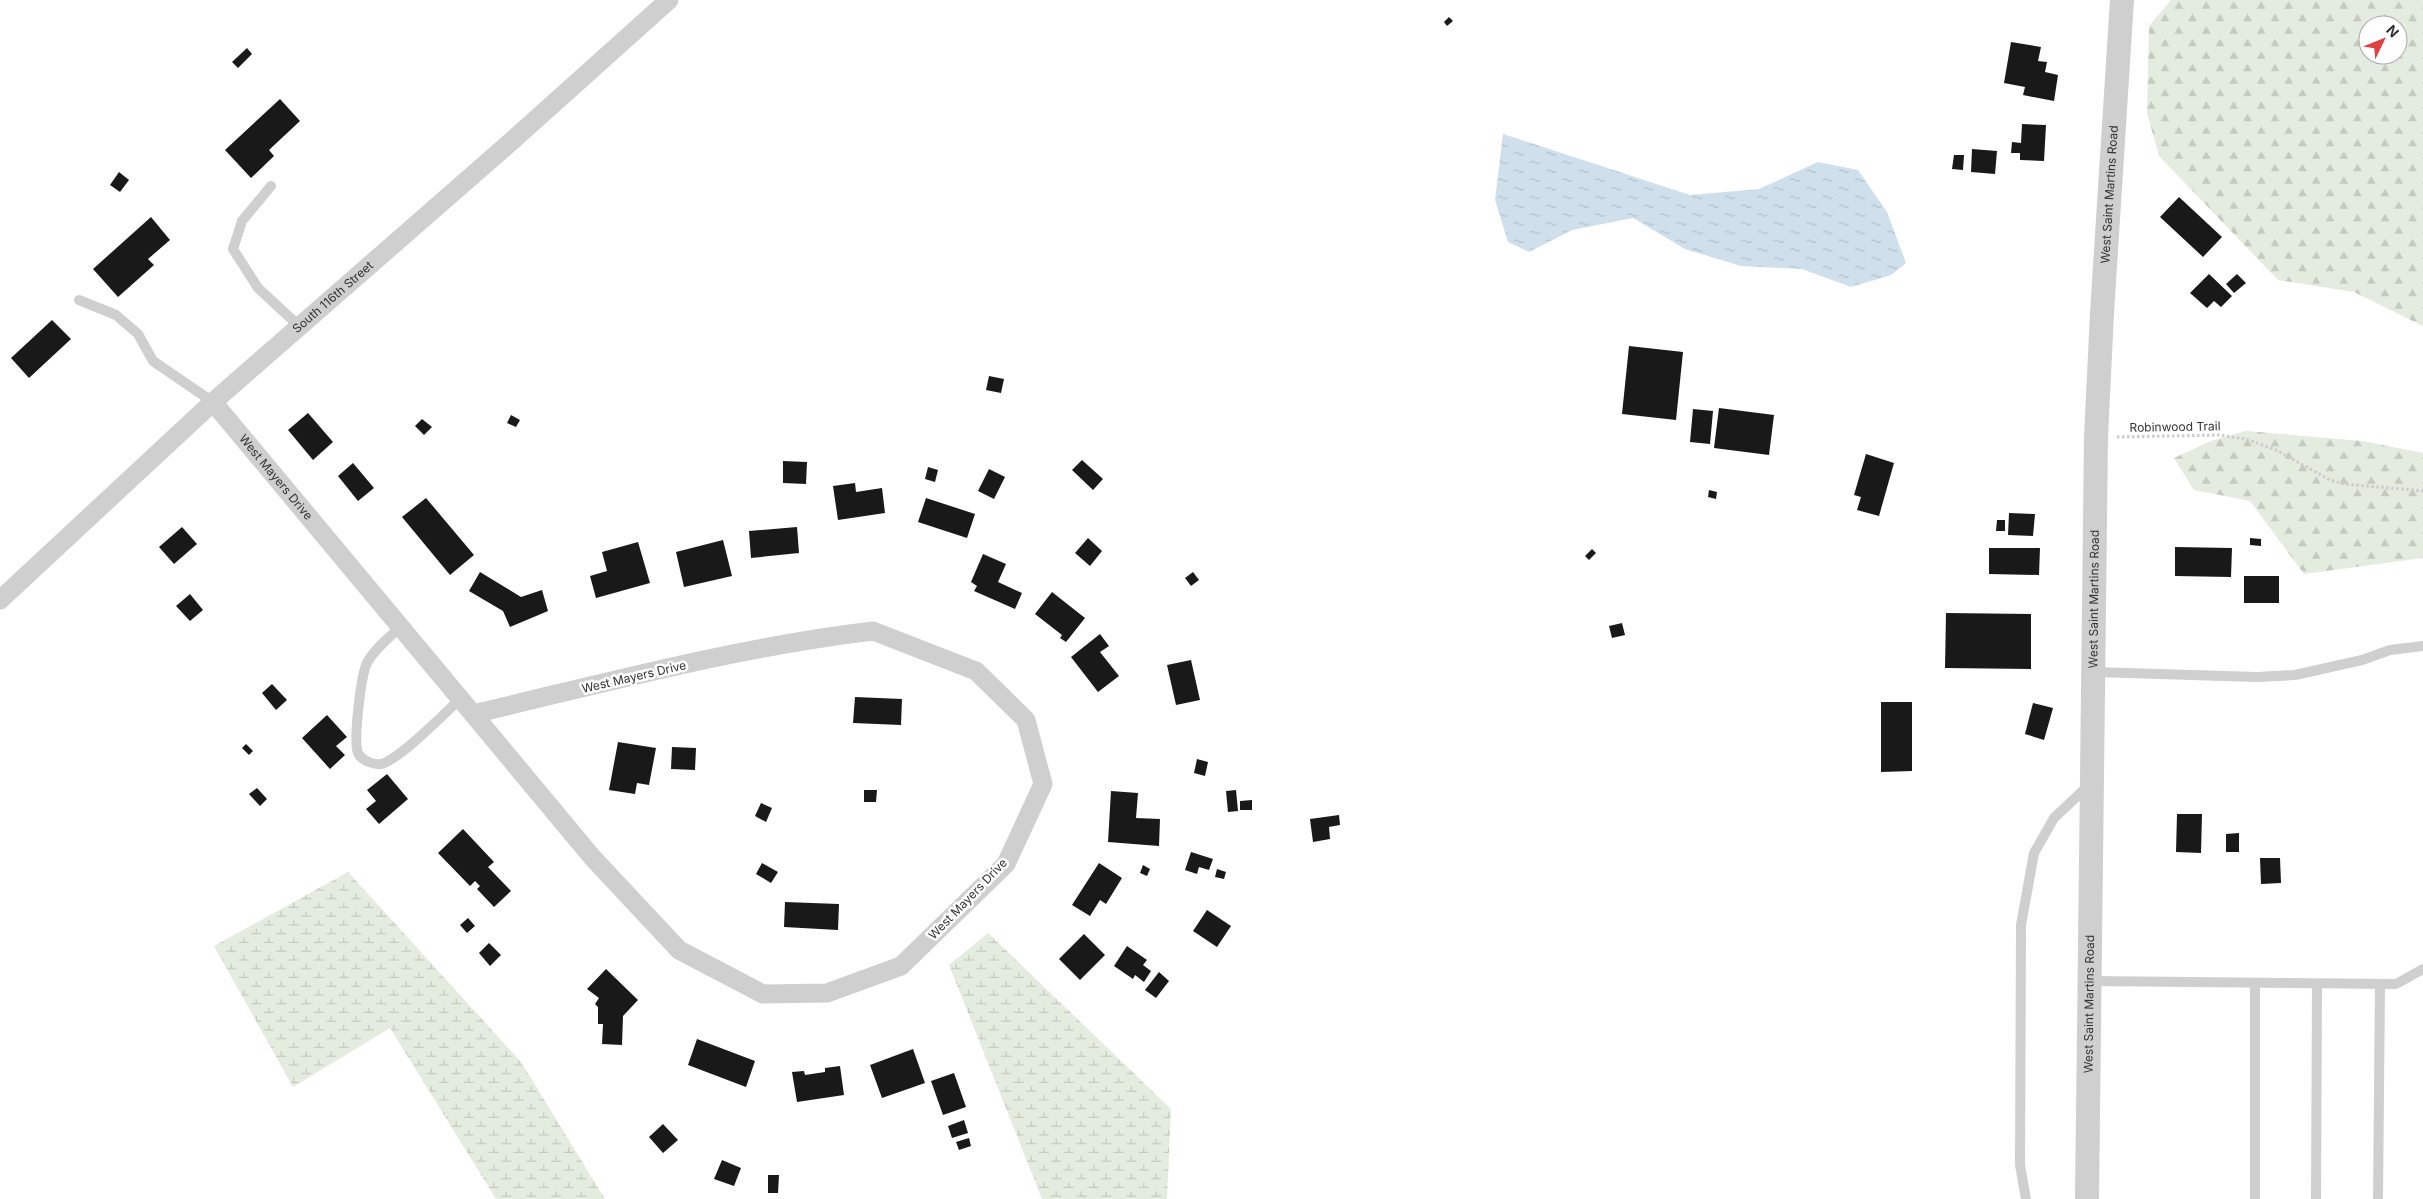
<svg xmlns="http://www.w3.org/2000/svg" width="2423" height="1199" font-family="Inter,sans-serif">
<defs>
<pattern id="forest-firs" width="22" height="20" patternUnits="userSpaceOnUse" patternTransform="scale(1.25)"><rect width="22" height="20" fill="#e4ebdf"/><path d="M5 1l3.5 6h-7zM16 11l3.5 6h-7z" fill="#c4cac0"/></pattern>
<pattern id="wetland-marsh" width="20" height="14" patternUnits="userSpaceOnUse" patternTransform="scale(1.25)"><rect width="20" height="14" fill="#e4ebdf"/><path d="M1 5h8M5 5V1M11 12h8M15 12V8" fill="none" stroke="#c4cac0"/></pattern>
<pattern id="water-ripples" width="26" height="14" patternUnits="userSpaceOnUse" patternTransform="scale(1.25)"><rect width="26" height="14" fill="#cfdfec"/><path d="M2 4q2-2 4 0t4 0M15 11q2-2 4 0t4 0" fill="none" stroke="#b2c0cb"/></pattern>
</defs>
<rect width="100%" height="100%" fill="#fff"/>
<g fill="url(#forest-firs)" fill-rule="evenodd">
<path d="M2171,0H2423V326L2354,292L2278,280L2159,156L2147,113L2149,26ZM2368,25H2398V55H2368Z"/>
<polygon points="2246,431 2362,441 2423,453 2423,558 2304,574 2250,501 2194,490 2174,458 2211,441"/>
</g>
<g fill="url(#wetland-marsh)">
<polygon points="348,872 521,1062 605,1199 496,1199 390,1028 293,1087 214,946"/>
<polygon points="988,933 1171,1109 1167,1199 1042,1199 949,965"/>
</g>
<polygon fill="url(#water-ripples)" points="1503,134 1690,195 1759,189 1818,162 1858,170 1887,212 1906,263 1891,275 1851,287 1802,269 1741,266 1685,249 1633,218 1572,230 1529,252 1508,242 1495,200"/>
<g fill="#191919">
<polygon points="1449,17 1453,21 1447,26 1444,22"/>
<polygon points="2011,42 2041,47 2038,61 2047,62 2045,72 2058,75 2054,101 2023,95 2025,87 2004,83"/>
<polygon points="247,48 252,54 238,68 232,62"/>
<polygon points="280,99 300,121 269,150 274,156 251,178 225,150"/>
<polygon points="2022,124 2046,125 2044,161 2020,160 2020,153 2011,153 2012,142 2021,143"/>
<polygon points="1972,149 1997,151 1995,174 1971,172"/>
<polygon points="1954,155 1964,155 1963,170 1952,169"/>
<polygon points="119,172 129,180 120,192 110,185"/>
<polygon points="2179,197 2222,237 2203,257 2160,217"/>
<polygon points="151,217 170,240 148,259 154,265 118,297 93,269"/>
<polygon points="2209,274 2232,296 2221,307 2214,301 2207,308 2190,293"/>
<polygon points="2237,274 2246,283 2234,293 2226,284"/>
<polygon points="52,320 71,339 29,378 11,358"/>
<polygon points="1629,346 1683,352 1676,420 1622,414"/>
<polygon points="989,376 1004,379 1001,393 986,390"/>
<polygon points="1719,408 1774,415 1769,455 1714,448"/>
<polygon points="1693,409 1713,411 1710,444 1690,442"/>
<polygon points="308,413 333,442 313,460 288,430"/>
<polygon points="511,415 520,420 516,427 507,423"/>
<polygon points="422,419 432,427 424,435 415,426"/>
<polygon points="1866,454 1894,463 1879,516 1857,510 1861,497 1854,495"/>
<polygon points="1082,460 1103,479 1093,490 1072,470"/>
<polygon points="783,461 807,462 806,484 783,483"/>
<polygon points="353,463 374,488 358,501 338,476"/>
<polygon points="928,467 938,470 935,482 925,479"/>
<polygon points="989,469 1005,477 994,499 978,491"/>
<polygon points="855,483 856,492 882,488 885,513 838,520 833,486"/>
<polygon points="1709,490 1717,492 1716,499 1708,497"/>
<polygon points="426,498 474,555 450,575 402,517"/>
<polygon points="926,498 975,514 967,538 918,522"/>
<polygon points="2009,513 2035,514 2033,536 2008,535"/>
<polygon points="1997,520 2005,520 2005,531 1996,531"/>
<polygon points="182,527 197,544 174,564 159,547"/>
<polygon points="797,527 799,553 751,558 749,531"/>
<polygon points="1088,538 1102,551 1090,566 1075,553"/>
<polygon points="2250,538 2261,539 2261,546 2250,545"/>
<polygon points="723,540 732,576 684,587 676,552"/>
<polygon points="638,542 650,583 596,598 590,576 607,571 602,552"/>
<polygon points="2175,547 2232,548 2231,577 2175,576"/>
<polygon points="1989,548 2040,548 2039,575 1989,574"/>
<polygon points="1592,549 1596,553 1589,560 1585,556"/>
<polygon points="983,554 1006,564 998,582 1022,593 1015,609 974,591 977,586 971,582"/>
<polygon points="480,572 521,597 542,590 548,611 510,627 503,611 469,591"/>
<polygon points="1193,572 1199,580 1191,586 1185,578"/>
<rect x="2244" y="576" width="35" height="27"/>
<polygon points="1052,592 1085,618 1066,642 1060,638 1062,635 1035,614"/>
<polygon points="190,594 203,610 190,621 176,606"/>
<polygon points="1946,613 2031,614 2031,669 1945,668"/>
<polygon points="1622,623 1625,635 1612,638 1609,626"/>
<polygon points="1100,634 1109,646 1100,652 1119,676 1098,692 1071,657"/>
<polygon points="1191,660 1200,700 1176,705 1167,665"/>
<polygon points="272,684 287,700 276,710 262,693"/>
<polygon points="855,697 902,699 901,725 853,723"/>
<polygon points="1881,702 1912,702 1912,771 1881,772"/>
<polygon points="2033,703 2053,708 2044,740 2025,734"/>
<polygon points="327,715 347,737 336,746 345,755 330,769 302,738"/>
<polygon points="618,742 656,748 649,785 637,783 635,794 609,790"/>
<polygon points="246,744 253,751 249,755 242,748"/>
<polygon points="672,747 696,748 695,770 671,769"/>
<polygon points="1197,759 1208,762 1205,776 1194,773"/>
<polygon points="387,774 408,799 379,824 366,809 376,801 367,790"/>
<polygon points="257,788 267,799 260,806 249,794"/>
<polygon points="864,790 877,790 876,802 864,802"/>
<polygon points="1236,790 1238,811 1228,812 1226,791"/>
<polygon points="1111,791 1138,793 1136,818 1160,819 1159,846 1108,842"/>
<polygon points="1252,800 1252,810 1240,810 1240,801"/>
<polygon points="761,803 772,808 766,822 755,816"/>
<polygon points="2177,814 2202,814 2201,853 2176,852"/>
<polygon points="1339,815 1340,825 1329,827 1330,839 1313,842 1310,819"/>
<polygon points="463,829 494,862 488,867 511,891 494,907 477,889 480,886 475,881 470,886 438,853"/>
<polygon points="2239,833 2239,852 2226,852 2226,834"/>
<polygon points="1191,852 1213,859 1209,870 1199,867 1197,874 1185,870"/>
<polygon points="2260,858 2280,858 2281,883 2261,884"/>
<polygon points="762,863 778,872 771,883 756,874"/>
<polygon points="1099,863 1122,878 1106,904 1100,900 1090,916 1072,905"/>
<polygon points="1143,865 1150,869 1147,876 1140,873"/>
<polygon points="1217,869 1226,872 1224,879 1215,877"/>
<polygon points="785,902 839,904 838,930 784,927"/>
<polygon points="1207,910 1231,926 1217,947 1193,931"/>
<polygon points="468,918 475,926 467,933 460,925"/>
<polygon points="1084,934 1105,955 1080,980 1059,959"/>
<polygon points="489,943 501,955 490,966 479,953"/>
<polygon points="1127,946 1147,960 1143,965 1151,971 1144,982 1135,975 1133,979 1114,966"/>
<polygon points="606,969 638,1000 623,1016 622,1045 602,1044 603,1024 598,1024 598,1007 595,1004 599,998 587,989"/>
<polygon points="1159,972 1169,981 1156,998 1145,990"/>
<polygon points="697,1039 755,1061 746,1087 688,1065"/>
<polygon points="913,1049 925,1083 882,1098 870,1065"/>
<polygon points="840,1066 844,1095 797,1102 792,1072 804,1071 805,1075 825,1072 825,1068"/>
<polygon points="954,1073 966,1107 943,1115 931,1081"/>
<polygon points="964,1120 968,1133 952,1138 948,1126"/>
<polygon points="663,1124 678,1140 663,1153 649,1137"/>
<polygon points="969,1138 971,1146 959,1150 956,1142"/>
<polygon points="722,1160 741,1168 734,1186 714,1179"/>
<polygon points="768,1175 779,1175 778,1193 768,1193"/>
</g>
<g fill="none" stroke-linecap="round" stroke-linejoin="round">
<polyline stroke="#ccc" stroke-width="3" stroke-dasharray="2.5 2.5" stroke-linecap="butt" points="2117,437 2219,435 2246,439 2276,450 2330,480 2344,484 2423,491"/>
<g stroke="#cfcfcf" stroke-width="10">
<polyline points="271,186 242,221 233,249 258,288 299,326"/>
<polyline points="79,300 116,315 138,334 153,361 213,402"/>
<path d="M400,627C389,638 374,649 367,663C361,675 353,741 358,753C361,760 373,765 381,764C399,760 445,713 460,699"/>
<polyline points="2094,672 2257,677 2295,675 2362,660 2390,650 2423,646"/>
<polyline points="2089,981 2396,984 2423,969"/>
<polyline points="2026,1199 2020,1165 2021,925 2034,853 2054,818 2089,785"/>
<polyline points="2255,1199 2255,984"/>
<polyline points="2316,1199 2317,984"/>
<polyline points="2378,1199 2380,984"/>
</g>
<g stroke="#cfcfcf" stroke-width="19">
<path id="s1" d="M213,402L473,714"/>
<path id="s2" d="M0,600L213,402L505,147L669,0"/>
<path d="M873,631L976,671L1026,720L1043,784L1006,864L901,966L827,993L763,994L679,950L592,857L473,714C605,683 738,647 873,631Z"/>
</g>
<path stroke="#cfcfcf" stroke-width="24" id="s3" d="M2087,1199L2096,437L2102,313L2122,0"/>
</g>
<g text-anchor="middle" stroke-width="5" stroke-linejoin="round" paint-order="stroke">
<g font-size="12" fill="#323232" stroke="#fff">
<text dy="4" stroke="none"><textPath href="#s3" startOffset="1005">West Saint Martins Road</textPath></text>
<text dy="4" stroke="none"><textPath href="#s2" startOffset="450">South 116th Street</textPath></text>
<text transform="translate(2175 427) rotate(-1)" y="4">Robinwood Trail</text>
<text dy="4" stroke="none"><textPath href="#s1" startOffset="98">West Mayers Drive</textPath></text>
<text dy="4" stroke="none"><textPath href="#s3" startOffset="600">West Saint Martins Road</textPath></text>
<text transform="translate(634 677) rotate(-13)" y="4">West Mayers Drive</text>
<text transform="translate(968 899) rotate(-46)" y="4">West Mayers Drive</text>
<text dy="4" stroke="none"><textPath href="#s3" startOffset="195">West Saint Martins Road</textPath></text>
</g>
</g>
<g transform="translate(2383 40) rotate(47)"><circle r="24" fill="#ffffff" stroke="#adadad"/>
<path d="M0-4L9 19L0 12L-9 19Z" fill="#de413f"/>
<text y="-8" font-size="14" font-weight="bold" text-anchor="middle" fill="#323232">N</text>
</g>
</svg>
